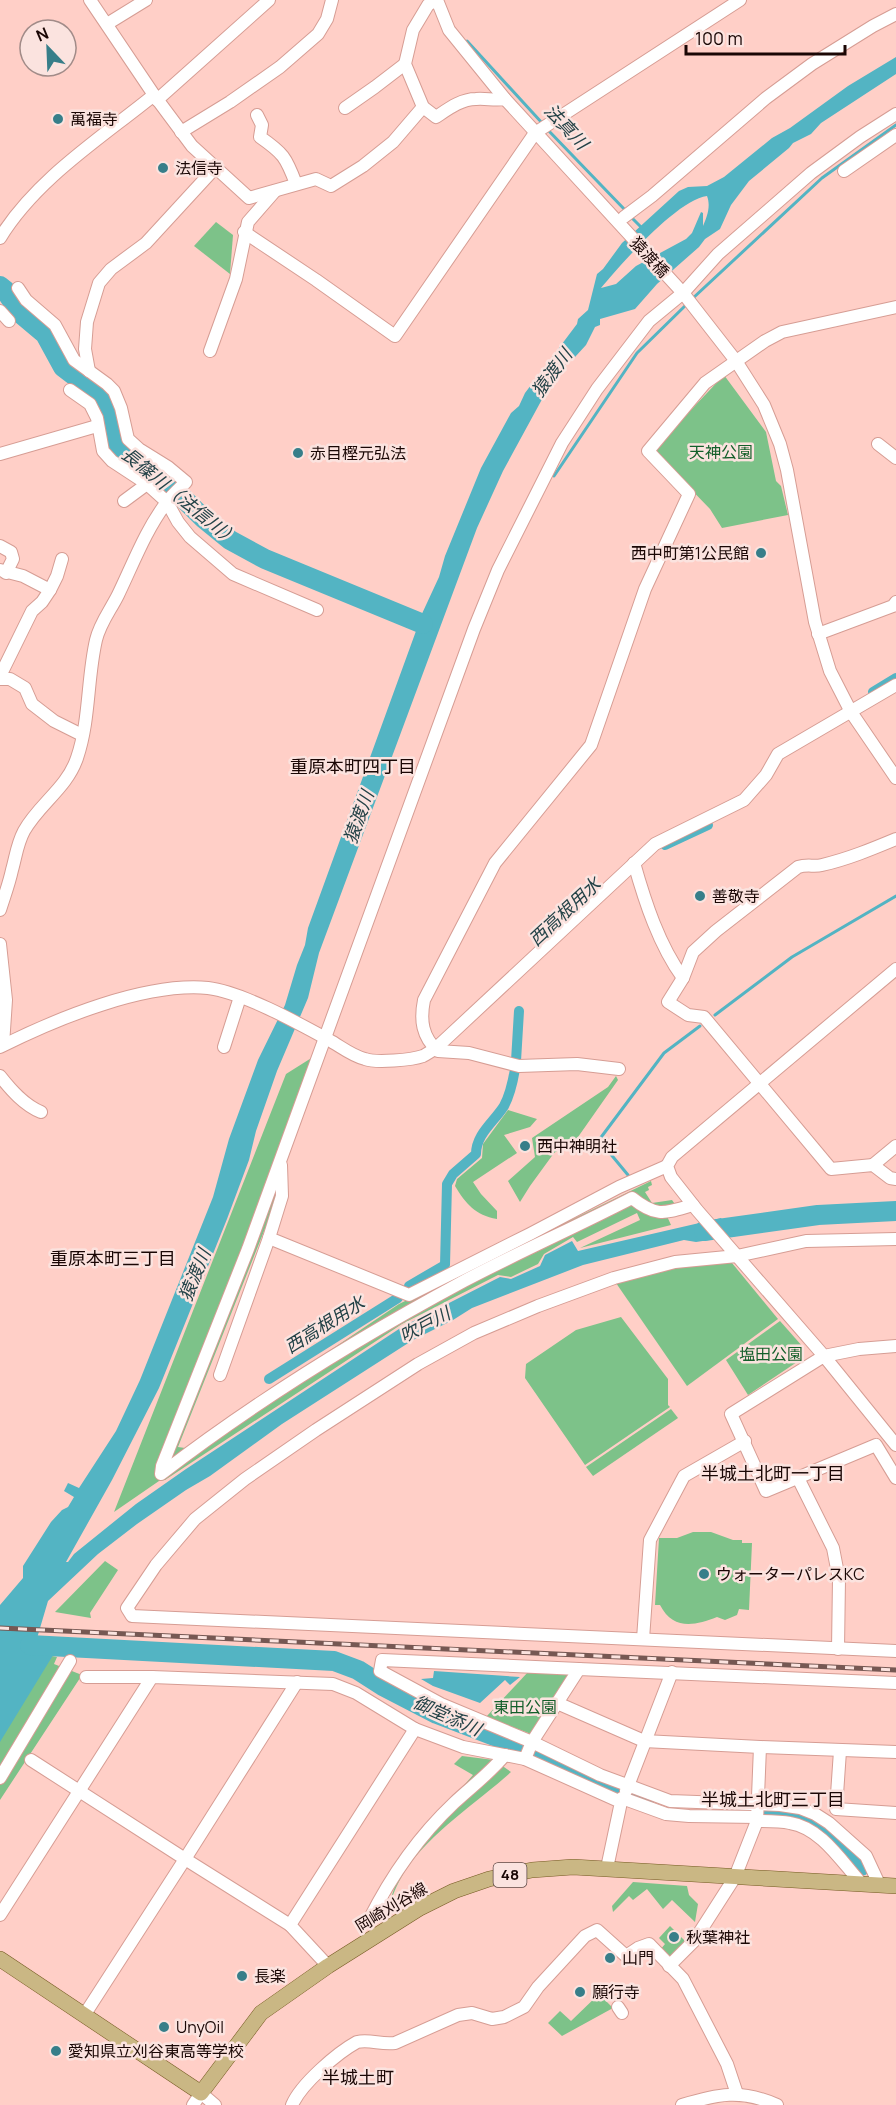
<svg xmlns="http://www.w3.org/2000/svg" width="896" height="2105" font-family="Manrope,'Noto Sans JP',sans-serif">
<rect width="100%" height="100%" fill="#ffcfc7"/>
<g fill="#7dc289">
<polygon points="216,222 233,235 230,274 194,246"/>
<polygon points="724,375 766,432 776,481 781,486 788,515 722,528 710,509 653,450"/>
<polygon points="313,1057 277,1180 276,1201 178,1447 185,1448 399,1304 651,1181 652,1185 648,1187 649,1190 645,1192 652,1203 672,1200 681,1213 666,1214 671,1225 580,1248 640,1220 637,1213 577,1242 573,1237 544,1254 538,1264 511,1277 498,1275 402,1324 165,1480 159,1481 114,1512 286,1074"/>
<polygon points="616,1076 618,1080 578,1137 554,1153 530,1186 520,1202 508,1181 535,1157 532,1138 608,1087"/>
<path d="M508,1110L537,1119L530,1127L504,1135L517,1153L473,1182L481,1194L497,1211V1219C475,1215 466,1204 455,1186L457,1179L482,1158L483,1144Z"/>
<polygon points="727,1261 732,1263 778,1319 687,1386 616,1283 675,1267"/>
<polygon points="621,1317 668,1379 668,1405 670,1407 585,1465 525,1378 526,1364 576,1330"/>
<polygon points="780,1321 803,1347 803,1358 748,1395 726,1360"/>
<polygon points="671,1409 678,1418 593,1476 586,1467"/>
<path d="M693,1532H711L733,1540H742V1543H752L749,1610L739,1609L737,1615L725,1620L717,1617C694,1626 673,1630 660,1605H655L659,1538H677Z"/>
<polygon points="105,1561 118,1570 90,1613 91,1618 55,1612"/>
<polygon points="20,1650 57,1657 54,1664 82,1675 0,1800 0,1713"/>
<polygon points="529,1671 571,1673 531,1734 486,1717"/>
<path d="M462,1756L494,1760L511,1772C476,1804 424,1836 401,1878C395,1888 391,1901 386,1912L408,1849L473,1775L454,1764Z"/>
<polygon points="633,1882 687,1886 689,1895 698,1904 695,1922 672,1900 663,1909 647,1889 633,1900 629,1896 613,1912 612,1906"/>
<polygon points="670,1926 687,1943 670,1960 660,1950 665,1944 659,1938"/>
<polygon points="599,1994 613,2008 562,2036 548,2023 560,2011 571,2021"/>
</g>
<g fill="#53b4c3" fill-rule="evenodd">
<path d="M896,57V74L821,123L811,134L793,143L789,148L749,181L731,205L720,229L705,239L699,247L657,284L635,309L600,319V325L595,327L586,345L575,357L567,362L560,374L552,381L503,471L477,528L319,953L308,998L277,1071L256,1131L249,1160L227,1219L159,1388L112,1480L66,1562H68L74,1554L136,1504L186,1469L402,1327L500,1277L511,1279L540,1266L545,1255L572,1241L578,1251L721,1218L736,1236L696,1242L684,1240L583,1265L472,1308L453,1320L413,1340L282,1424L210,1476L186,1490L137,1524L98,1554L48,1601L35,1645L56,1644L55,1652L0,1742V1605L23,1578V1566L51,1522L62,1510L68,1507L74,1497L64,1491L68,1483L79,1488L116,1431L140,1380L213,1197L229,1139L258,1060L285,1005L297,965L305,945L308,928L416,631L398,619L402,609L420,618L439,577L445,556L481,468L511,413L519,406L525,393L577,324L578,319L588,310L597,274L603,269L622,243L679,191L688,187L707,186L724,177L772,138L790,128L848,86ZM707,196C711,206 707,217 703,226V213L701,212L692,233L686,239L636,266L616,284L601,288C621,264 677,200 707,196Z"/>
<polygon points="434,1671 520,1677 510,1685 505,1680 480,1703 433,1686 421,1679 433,1678"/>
</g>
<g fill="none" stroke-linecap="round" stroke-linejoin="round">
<g stroke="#53b4c3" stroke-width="3">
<polyline points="467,41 543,124"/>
<polyline points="547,129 626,211"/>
<polyline points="630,216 642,228"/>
<polyline points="692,299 822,178 896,125"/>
<polyline points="554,476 637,353 688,303"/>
<polyline points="715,1015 792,957 896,896"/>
<polyline points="628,1175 599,1140 664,1053 700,1026"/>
</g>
<g stroke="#53b4c3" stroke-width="10">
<polyline points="873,692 896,678"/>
<polyline points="665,845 708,825"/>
<polyline points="516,1061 519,1011"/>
<path d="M409,1286L445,1265L447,1184L453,1174L476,1154C476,1134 494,1122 504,1106C510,1095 513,1081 515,1069"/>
<polyline points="269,1379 398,1298"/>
</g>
<g stroke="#53b4c3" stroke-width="20">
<polyline points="0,286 5,290 20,313 45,334 63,367 101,396 107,409 112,437 118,448 173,488 203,518 230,540 265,559 423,624"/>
<polyline points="704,1231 818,1215 896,1211"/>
<polyline points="30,1645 334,1661 358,1670 383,1686 437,1714 510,1742 644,1801"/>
<path d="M739,1811C804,1812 815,1821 861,1866"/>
</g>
<g stroke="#d69d94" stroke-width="14">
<g id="minor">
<polyline points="90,0 154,95 192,146 249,198 316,179 331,186 363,166 393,142 423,107"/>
<path d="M436,0L428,5L413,30L405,64L423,107L436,117C448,109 461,99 476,99C486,98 495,101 505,99"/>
<polyline points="437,0 449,30 505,99 683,293 736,361 764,405 780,444 787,470 815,622 830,671 851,712 896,778"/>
<polyline points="107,24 146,0"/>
<polyline points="157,100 269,0"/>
<polyline points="345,108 375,87 405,64"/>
<path d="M257,115L262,125L260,137C283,153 286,157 296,184"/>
<polyline points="181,132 230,102 280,67 318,34 327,19 332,0"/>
<polyline points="844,171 896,135"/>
<polyline points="624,217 652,196 766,98 812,64 873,26 896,14"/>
<polyline points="244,232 316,280 395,336 535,133 740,0"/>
<path d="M0,238C36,179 101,138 154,95"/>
<polyline points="0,311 9,321"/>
<polyline points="210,351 236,279 248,222 275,191"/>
<polyline points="89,371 85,349 87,322 99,283 111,269 146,243 215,168"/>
<polyline points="70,390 90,404 97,418 103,451 112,461 147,484 167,502 178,522 190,537 233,574 317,610"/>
<polyline points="878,444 896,458"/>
<polyline points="0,454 97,426"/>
<polyline points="124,501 147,484"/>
<polyline points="0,546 11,552 13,559 6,573"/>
<polyline points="0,570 23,576 50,590"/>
<polyline points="818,634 893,606 896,602"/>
<polyline points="0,676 32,611 42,602 50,590 57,576 62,559"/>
<polyline points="0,679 10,679 25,688 32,704 54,721 82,735"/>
<path d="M896,839C872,849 848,859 822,865C814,867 807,864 798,867L716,931L693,952L683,978L668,1002L688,1015L704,1017L831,1169L873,1165L890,1178L896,1179"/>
<path d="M634,863C645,902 659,945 683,978"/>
<path d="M0,910C4,897 9,884 12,870C16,856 17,844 24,831C39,804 67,788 77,758C90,720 87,679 96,640C100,623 110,611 118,595C133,564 146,529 167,502C172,495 179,489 186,482L168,467L139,449L128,439L121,408L114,391L107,384L74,360L55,325L26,300L18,288"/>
<polyline points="0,944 6,1000 3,1045"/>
<polyline points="896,969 672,1157 667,1166 671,1177 697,1210 824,1356 859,1349 896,1346"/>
<path d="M0,1047C56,1019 145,982 208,988C242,992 298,1023 329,1040C340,1046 352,1056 365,1059C376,1063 412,1060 423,1056C427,1054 431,1051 435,1049L655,844L744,800L766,775L778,754L896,685"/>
<polyline points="224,1047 240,997"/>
<path d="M619,1069L577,1064L519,1066L469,1053L438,1051C422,1037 420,1020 424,1000L495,863L591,745L645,589L689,494L648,451L705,383L765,341L782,332L896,307"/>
<path d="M0,1076C11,1090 24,1105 41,1112"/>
<polyline points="281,1165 282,1196 269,1238 409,1295 530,1234 619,1187 667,1166"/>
<polyline points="873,1165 896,1146"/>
<path d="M693,1205C665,1213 657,1218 632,1198C576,1227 519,1252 464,1281C358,1338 256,1401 161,1474L162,1466L248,1249L474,629L498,570L562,443L597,389L649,321L683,293L718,254L811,173L860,137L896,114"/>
<polyline points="896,1239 806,1241 737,1256 675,1262 614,1278 538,1306 474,1333 418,1364 316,1430 245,1479 195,1519 156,1565 127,1608 132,1616 896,1651"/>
<polyline points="220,1375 269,1238"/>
<polyline points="896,1445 824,1356 731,1414 766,1491 876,1445 896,1478"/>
<polyline points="798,1478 833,1548 839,1579 838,1649"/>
<polyline points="643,1639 650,1540 684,1476 745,1441"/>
<polyline points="579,1669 382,1660 380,1671 441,1704 532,1742 600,1775 670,1801 780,1805 800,1808 815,1814 829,1823 866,1856 879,1884"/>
<polyline points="86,1677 152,1677"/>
<polyline points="557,1703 644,1741 760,1747 757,1821 735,1877 694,1941 669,1966"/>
<polyline points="760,1747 896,1752"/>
<polyline points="840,1751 836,1809 896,1813"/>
<polyline points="525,1759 532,1742 579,1669 896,1683"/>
<polyline points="31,1760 185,1859 297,1682"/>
<polyline points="0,1778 70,1661"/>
<polyline points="626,1791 672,1672"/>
<polyline points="622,1798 666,1814 689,1816 757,1817"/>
<path d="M757,1821C768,1821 780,1821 790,1823C821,1828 841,1861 861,1883"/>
<polyline points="0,1915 152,1677 333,1684 356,1693 415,1729 463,1747 525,1759 621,1802 607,1868"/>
<path d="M369,1920C391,1876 418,1837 454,1803C471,1787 489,1774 505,1755"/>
<polyline points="328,1966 290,1925 415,1729"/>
<polyline points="618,2007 622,2013"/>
<polyline points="85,2014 185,1859 290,1925"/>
<polyline points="193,2105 201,2093 215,2105"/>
<path d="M292,2105C301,2084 337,2053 357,2042C370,2039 381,2045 395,2043L458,2015L472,2013L492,2019L504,2017L524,2007L538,1987L573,1949L585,1936L597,1930L626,1956L638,1948L649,1944L683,1979L727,2064L737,2094"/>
<path d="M682,2105C717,2094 741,2089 777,2105"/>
</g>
</g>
<g stroke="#755a22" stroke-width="16">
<polyline id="major" points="0,1959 201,2093 261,2013 328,1966 420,1908 454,1891 489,1879 532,1870 573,1867 896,1886"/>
</g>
<use href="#minor" stroke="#fff" stroke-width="12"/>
<use href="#major" stroke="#cab784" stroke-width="15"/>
<g stroke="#765853" stroke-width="5">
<polyline id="rail" points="0,1628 896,1670"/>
</g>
<use href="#rail" stroke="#fbe3df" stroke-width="3" stroke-dasharray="9" stroke-linecap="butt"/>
</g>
<g fill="#377e89" stroke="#fbe3df" stroke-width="2">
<circle cx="58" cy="119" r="6"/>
<circle cx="163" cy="168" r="6"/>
<circle cx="298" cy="453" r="6"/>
<circle cx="761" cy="553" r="6"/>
<circle cx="700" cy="896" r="6"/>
<circle cx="525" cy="1146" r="6"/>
<circle cx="704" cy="1574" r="6"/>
<circle cx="674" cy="1937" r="6"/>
<circle cx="610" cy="1958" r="6"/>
<circle cx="242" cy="1976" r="6"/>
<circle cx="580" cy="1992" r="6"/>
<circle cx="164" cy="2027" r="6"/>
<circle cx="56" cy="2051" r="6"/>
</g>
<g text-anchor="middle" stroke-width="5" stroke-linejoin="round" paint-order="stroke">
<rect fill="#fbe3df" stroke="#5e4946" stroke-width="1.5" x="493.5" y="1863" width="33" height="24" rx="4.5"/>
<g font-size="15" font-weight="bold" fill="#1a0705">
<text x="510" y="1880">48</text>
</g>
<g font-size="16" fill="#1a0705" stroke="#fbe3df" text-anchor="start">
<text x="70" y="125">萬福寺</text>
<text x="175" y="174">法信寺</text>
<text x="310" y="459">赤目樫元弘法</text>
<text x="749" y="559" text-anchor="end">西中町第1公民館</text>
<text x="712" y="902">善敬寺</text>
<text x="537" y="1152">西中神明社</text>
<text x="716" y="1580">ウォーターパレスKC</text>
<text x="686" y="1943">秋葉神社</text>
<text x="622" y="1964">山門</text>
<text x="254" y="1982">長楽</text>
<text x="592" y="1998">願行寺</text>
<text x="176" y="2033">UnyOil</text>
<text x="68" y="2057">愛知県立刈谷東高等学校</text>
</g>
<g font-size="16" fill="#1a0705" stroke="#fbe3df">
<text transform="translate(650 257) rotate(47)" y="6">猿渡橋</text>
<text transform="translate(391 1907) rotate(-31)" y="6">岡崎刈谷線</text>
</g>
<g font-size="16" fill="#135f2a" stroke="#fbe3df">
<text x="721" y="458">天神公園</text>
<text x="771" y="1360">塩田公園</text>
<text x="525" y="1713">東田公園</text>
</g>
<g font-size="18" font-style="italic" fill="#234247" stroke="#fbe3df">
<text transform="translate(566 127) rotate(47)" y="6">法真川</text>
<text transform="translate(552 373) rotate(-54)" y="6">猿渡川</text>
<text transform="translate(180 497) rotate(39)" y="6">長篠川（法信川）</text>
<text transform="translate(359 817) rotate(-70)" y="6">猿渡川</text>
<text transform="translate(565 912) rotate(-43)" y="6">西高根用水</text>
<text transform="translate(195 1275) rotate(-68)" y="6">猿渡川</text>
<text transform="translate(325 1325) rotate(-32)" y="6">西高根用水</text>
<text transform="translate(425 1325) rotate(-28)" y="6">吹戸川</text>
<text transform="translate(447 1716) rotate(24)" y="6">御堂添川</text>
</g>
<g font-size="18" fill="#1a0705" stroke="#fbe3df">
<text x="353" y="773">重原本町四丁目</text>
<text x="113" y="1265">重原本町三丁目</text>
<text x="773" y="1480">半城土北町一丁目</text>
<text x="773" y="1806">半城土北町三丁目</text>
<text x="358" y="2084">半城土町</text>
</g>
</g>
<g transform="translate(48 48) rotate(337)"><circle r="28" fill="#fbe3df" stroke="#a18b88" stroke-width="1.5"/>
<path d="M0-4.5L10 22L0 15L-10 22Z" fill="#377e89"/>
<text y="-9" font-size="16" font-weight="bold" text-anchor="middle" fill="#1a0705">N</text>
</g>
<path d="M686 45v9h159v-9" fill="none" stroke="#1a0705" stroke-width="3"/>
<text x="695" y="45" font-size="18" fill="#1a0705" stroke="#fbe3df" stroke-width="4.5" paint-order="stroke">100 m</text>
</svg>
